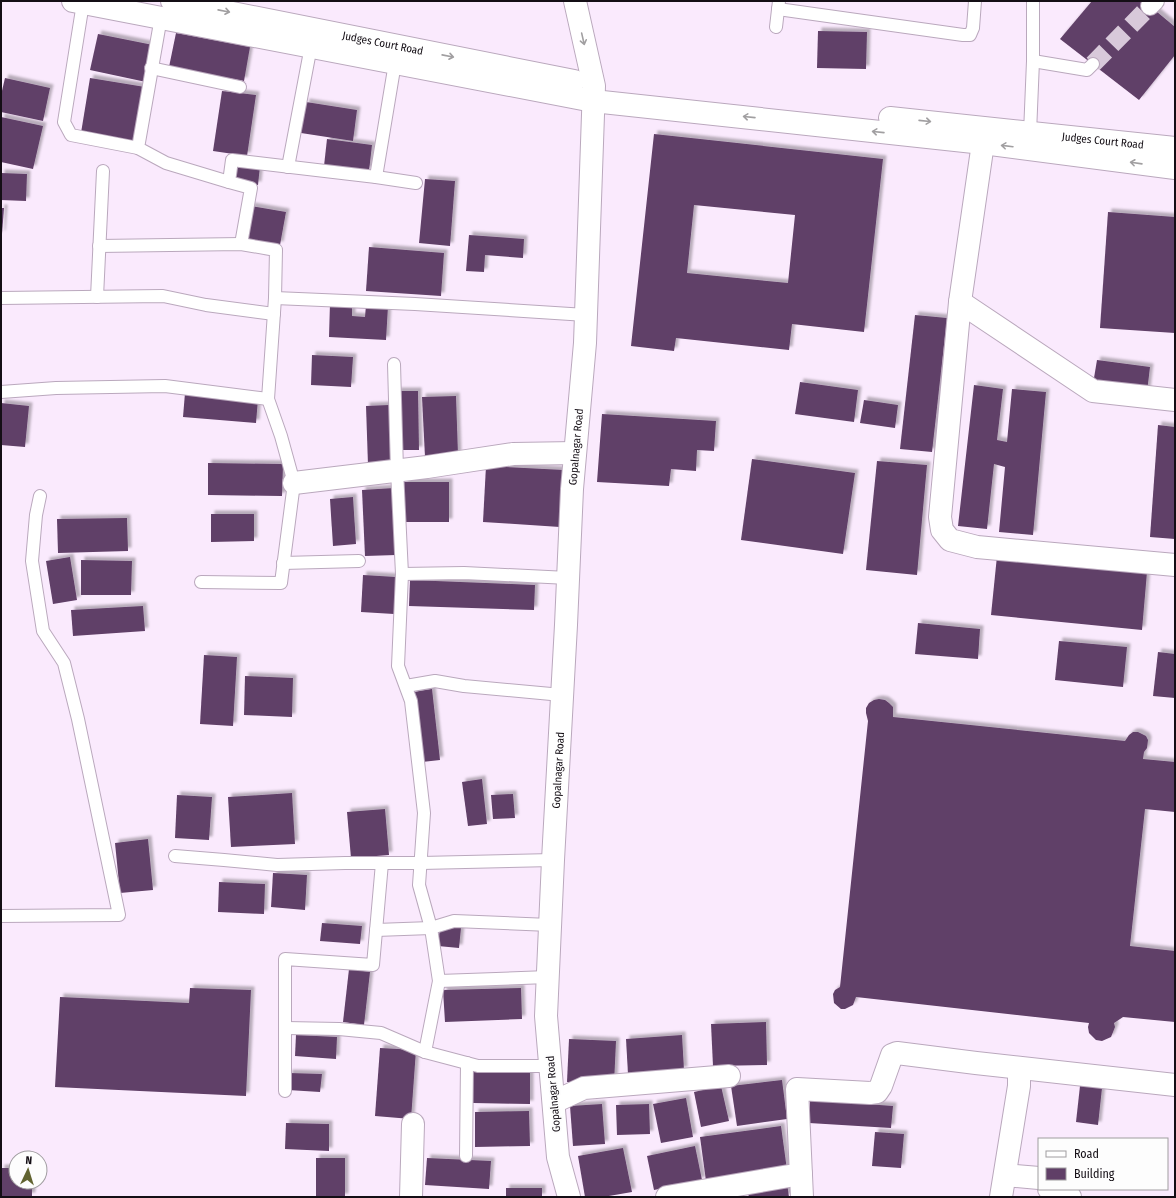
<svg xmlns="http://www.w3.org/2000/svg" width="1176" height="1198" font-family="'Fira Sans Condensed',sans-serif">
<defs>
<filter id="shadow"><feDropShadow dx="3.5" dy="-3.5" stdDeviation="1" flood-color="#0004"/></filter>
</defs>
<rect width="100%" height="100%" fill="#faeafd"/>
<g fill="#603f67" fill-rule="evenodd" filter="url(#shadow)">
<polygon points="1092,1 1144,1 1175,27 1175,55 1139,100 1060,39"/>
<polygon points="818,31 867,32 866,69 817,68"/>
<polygon points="176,33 250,47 244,81 169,67"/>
<polygon points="98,34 153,45 146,82 90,70"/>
<polygon points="5,78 50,88 43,121 1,112 1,95"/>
<polygon points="90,78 145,87 136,142 81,133"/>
<polygon points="222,91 256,95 247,156 213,151"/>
<polygon points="306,102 357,110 353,141 301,133"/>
<polygon points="1,117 43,126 33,169 1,162"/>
<path d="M654,134L883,159L864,332L792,324L789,350L676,338L674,351L631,346ZM694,205L795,215L788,283L687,273Z"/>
<polygon points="327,139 372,145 369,171 324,166"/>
<polygon points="234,162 260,166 258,185 231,181"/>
<polygon points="1,173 27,174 26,201 1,200"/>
<polygon points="425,179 455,181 450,246 419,243"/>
<polygon points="251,206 286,212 280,245 245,239"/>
<polygon points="1,208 4,208 2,234 1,234"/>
<polygon points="1108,212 1175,217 1175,333 1100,328"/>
<polygon points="469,235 524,239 523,258 485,255 484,272 466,271"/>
<polygon points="369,247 444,253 441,296 366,291"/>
<polygon points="330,303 352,304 352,316 365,317 366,305 388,306 386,340 329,337"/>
<polygon points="915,315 947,318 932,452 900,449"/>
<polygon points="312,355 353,357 351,387 311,385"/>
<polygon points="1097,360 1150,367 1147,392 1093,384"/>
<polygon points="800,382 858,390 854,422 795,414"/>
<polygon points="974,385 1003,389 997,440 1007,442 1012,389 1046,392 1033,535 999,532 1005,467 994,464 987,529 958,526"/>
<polygon points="397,391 418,391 419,450 398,450"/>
<polygon points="185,393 258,399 256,423 183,417"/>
<polygon points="456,396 458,455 425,457 422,397"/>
<polygon points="864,400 898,405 895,428 860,423"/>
<polygon points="1,403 29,406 25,447 1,445"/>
<polygon points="389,405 391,464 368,465 366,406"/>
<polygon points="602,414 716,421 714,451 697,450 696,471 671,469 669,486 597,482"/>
<polygon points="1158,425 1175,427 1175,539 1150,537"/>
<polygon points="752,459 855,473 843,554 741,540"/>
<polygon points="877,461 927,465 917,575 866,570"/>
<polygon points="208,463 283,464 282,496 208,495"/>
<polygon points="486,466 564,470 560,527 483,522"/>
<polygon points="404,482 449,482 449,522 403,522"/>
<polygon points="394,488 396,555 365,556 362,490"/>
<polygon points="353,497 356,544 333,546 330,499"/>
<polygon points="211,514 254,514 254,541 211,542"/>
<polygon points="127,518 128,551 58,553 57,519"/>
<polygon points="997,556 1147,572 1142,630 991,615"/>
<polygon points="70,557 77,600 53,604 46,561"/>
<polygon points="81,560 132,561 131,595 81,595"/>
<polygon points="363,575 396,577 394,614 361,612"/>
<polygon points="410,580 535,585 534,610 409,606"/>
<polygon points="143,606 145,631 73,636 71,610"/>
<polygon points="918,623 980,629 978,659 915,654"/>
<polygon points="1059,641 1127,647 1123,687 1055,680"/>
<polygon points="1158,652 1175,654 1175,698 1153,696"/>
<polygon points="204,655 237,657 233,726 200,724"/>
<polygon points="245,676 293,678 292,717 244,715"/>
<polygon points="432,689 440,760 422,762 414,692"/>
<polygon points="879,699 885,700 889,703 893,707 893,717 1125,741 1129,735 1133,732 1138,732 1146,736 1148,740 1147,748 1144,752 1143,759 1175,762 1175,812 1145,809 1130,946 1175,951 1175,1022 1123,1017 1114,1023 1115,1027 1111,1037 1102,1041 1096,1040 1089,1033 1088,1027 1089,1023 856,997 853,1005 845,1009 841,1009 834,1003 833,994 835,990 840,987 868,721 866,713 866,708 869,703 874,700"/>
<polygon points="482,779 487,824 468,826 462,782"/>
<polygon points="292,793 295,844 231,847 228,797"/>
<polygon points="513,794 515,818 493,819 491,795"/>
<polygon points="177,795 212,797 209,840 175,838"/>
<polygon points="385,809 389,855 351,858 347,812"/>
<polygon points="148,839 153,890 120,893 115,843"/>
<polygon points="273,873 307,875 305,910 271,907"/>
<polygon points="219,882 265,884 264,914 218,912"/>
<polygon points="322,923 362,926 360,944 320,941"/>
<polygon points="440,927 461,928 459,948 438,946"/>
<polygon points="349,969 370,972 364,1025 343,1022"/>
<polygon points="190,988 251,990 246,1096 55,1087 60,997 189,1003"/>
<polygon points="521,988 522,1019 445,1022 443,990"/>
<polygon points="766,1022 767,1065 713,1066 711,1024"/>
<polygon points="296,1035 337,1037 336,1059 295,1056"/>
<polygon points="682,1035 684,1070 628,1074 626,1039"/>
<polygon points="569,1039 616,1041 614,1084 567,1082"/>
<polygon points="380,1048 416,1050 411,1119 375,1116"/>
<polygon points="473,1070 530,1071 530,1104 473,1103"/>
<polygon points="289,1073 322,1074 320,1092 288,1090"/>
<polygon points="782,1080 787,1119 737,1126 731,1086"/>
<polygon points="721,1086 729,1121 701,1127 694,1092"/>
<polygon points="1080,1086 1102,1088 1098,1125 1076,1122"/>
<polygon points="686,1098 693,1137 661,1143 653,1104"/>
<polygon points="810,1100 893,1106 891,1128 809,1123"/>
<polygon points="602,1104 605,1144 573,1146 570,1106"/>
<polygon points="649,1104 650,1134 617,1135 616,1105"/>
<polygon points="529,1111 530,1146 475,1147 475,1112"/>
<polygon points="286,1123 329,1124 329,1151 285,1149"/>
<polygon points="781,1126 787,1170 706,1181 700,1137"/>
<polygon points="875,1132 904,1134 901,1168 872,1166"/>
<polygon points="695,1146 702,1180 654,1190 647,1156"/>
<polygon points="623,1148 632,1192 603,1197 585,1197 578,1156"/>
<rect x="316" y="1158" width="29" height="39"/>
<polygon points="427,1158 491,1161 489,1189 425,1185"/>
<polygon points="1,1168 16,1168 16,1182 32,1182 32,1196 1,1196"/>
<polygon points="787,1183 789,1197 749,1197 747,1190"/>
<rect x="506" y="1188" width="36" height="9"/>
</g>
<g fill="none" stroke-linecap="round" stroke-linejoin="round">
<polyline stroke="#d8c9da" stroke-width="18" stroke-dasharray="18 9" stroke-linecap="butt" points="1093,64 1150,6"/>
<g stroke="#baa8bd" stroke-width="14">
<g id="service">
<polyline points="83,3 64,122 71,135 138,148"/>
<polyline points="778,9 963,35 970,35 973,28 975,1"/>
<polyline points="161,17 138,148 166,163 229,182"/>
<polyline points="776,27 779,1"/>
<polyline points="1033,61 1087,70 1093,64"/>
<polyline points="151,68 240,87"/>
<polyline points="1030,133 1033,61 1033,1"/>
<polyline points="288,167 311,46"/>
<polyline points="376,177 395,63"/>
<polyline points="241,244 251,188 229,182 232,160 376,177 416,183"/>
<polyline points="99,246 241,244 276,250 275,298 268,399 281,436 294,483 281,583 201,582"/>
<polyline points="97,297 103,171"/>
<polyline points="1,298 163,296 206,305 274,314"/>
<polyline points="275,298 415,304 586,315"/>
<polyline points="394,364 397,470 402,574 398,666 411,701 424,813 419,885 431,928 439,981 425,1052"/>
<polyline points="1,392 56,388 165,386 268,399"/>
<polyline points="283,563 359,561"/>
<polyline points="402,574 464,573 568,578"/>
<polyline points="406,686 435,681 464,686 562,695"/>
<polyline points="175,856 224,860 277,865 345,863 421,863 553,860"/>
<polyline points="1,916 119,915 78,719 64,663 43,631 32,561 36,515 40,496"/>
<polyline points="376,930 431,928 454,921 550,925"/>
<polyline points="439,981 548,977"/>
<polyline points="286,1028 339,1029 381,1033 425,1052 478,1066 551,1066"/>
<polyline points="285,1091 285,959 373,965 382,863"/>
<polyline points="466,1156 467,1063"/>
</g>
</g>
<g stroke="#baa8bd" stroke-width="20">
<polyline id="pedestrian" points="1150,6 1155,1"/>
</g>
<g stroke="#baa8bd" stroke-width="24">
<g id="minor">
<polyline points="983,143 960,302 940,517 942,530 950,540 977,547 1175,565"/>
<polyline points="960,302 1093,391 1175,400"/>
<polyline points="294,483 427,467 513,454 575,453"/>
<polyline points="554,1102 584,1088 729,1076"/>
<polyline points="1005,1175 1039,1178"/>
<polyline points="1049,1189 1053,1194 1070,1197"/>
<polyline points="411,1197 413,1124"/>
<polyline points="667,1197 801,1174"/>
<polyline points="802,1197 797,1089 870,1093 877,1092 881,1086 892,1055 897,1053 976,1063 1175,1085"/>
<polyline points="1001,1197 1019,1086 1019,1068"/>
</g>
</g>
<g stroke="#baa8bd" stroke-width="24">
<g id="secondary">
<polyline points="73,1 593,101 983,143 1175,168"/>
<path id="s1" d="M172,1L574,81"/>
<path id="s2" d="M890,118L1175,148"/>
<path id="s3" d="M569,1197L558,1157L546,1016L553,860L566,625L572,489L585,343L594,86L575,1"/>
</g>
</g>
<use href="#service" stroke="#fff" stroke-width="12"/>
<use href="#pedestrian" stroke="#fff" stroke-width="18"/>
<use href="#minor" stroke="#fff" stroke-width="22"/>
<use href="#secondary" stroke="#fff" stroke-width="22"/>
</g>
<defs><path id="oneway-shaft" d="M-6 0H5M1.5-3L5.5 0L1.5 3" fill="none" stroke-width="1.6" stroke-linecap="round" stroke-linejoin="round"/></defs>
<g stroke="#a19fa1">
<use href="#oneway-shaft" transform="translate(224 11) rotate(11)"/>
<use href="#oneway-shaft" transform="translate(583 39) rotate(77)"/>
<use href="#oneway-shaft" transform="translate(448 56) rotate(11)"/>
<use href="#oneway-shaft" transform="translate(749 117) rotate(-174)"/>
<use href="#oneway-shaft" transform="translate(925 121) rotate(6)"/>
<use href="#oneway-shaft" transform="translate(878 132) rotate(-174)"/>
<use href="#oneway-shaft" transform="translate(1007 146) rotate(-173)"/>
<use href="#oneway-shaft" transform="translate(1136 163) rotate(-172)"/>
</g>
<g text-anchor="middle" stroke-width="4" stroke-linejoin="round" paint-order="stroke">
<g font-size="11" fill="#140e15" stroke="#fdfdfd">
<text dy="4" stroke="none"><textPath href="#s1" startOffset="215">Judges Court Road</textPath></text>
<text dy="4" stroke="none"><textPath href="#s2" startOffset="214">Judges Court Road</textPath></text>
<text dy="4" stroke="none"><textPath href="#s3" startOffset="753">Gopalnagar Road</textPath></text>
<text dy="4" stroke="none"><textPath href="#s3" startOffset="429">Gopalnagar Road</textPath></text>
<text transform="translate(553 1094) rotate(-95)" y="4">Gopalnagar Road</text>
</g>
</g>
<rect width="1176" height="1198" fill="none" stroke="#140e15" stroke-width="4"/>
<rect x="1038" y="1138" width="130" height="52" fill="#fdfdfd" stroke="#a09da0"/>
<rect x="1046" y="1151" width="20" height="6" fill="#ffffff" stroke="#a09da0"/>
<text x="1074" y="1158" font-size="12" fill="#140e15">Road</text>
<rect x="1046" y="1168" width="20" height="12" fill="#603f67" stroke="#a09da0"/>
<text x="1074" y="1178" font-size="12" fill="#140e15">Building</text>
<g transform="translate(28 1170) rotate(4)"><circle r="19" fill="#fdfdfd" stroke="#a09da0"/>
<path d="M0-3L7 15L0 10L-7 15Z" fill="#616330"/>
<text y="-6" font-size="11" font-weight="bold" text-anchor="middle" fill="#140e15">N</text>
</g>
</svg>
